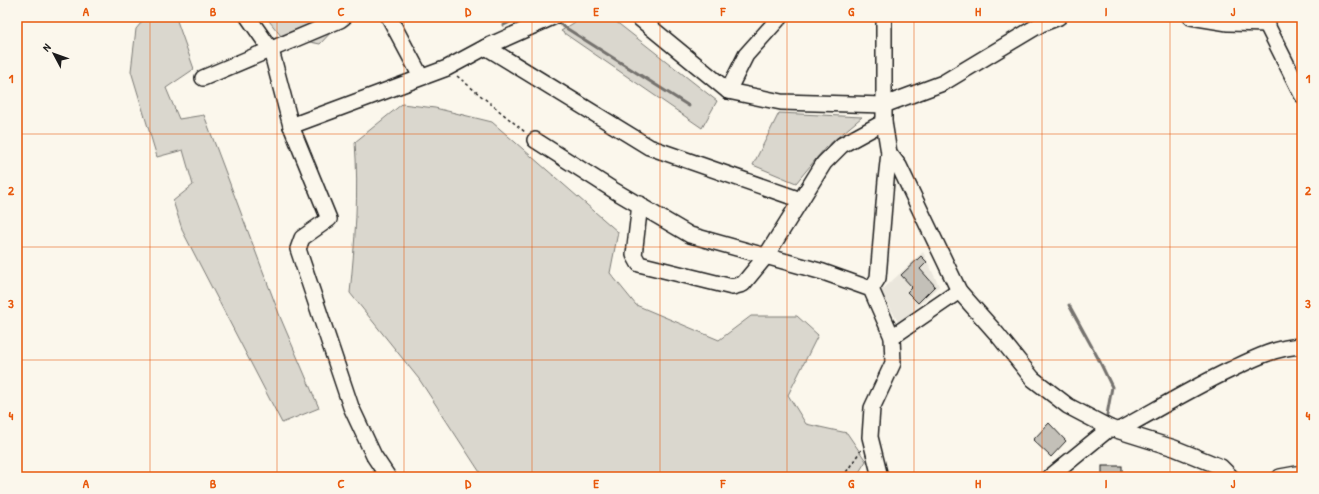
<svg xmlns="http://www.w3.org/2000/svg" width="1319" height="494" font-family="'Patrick Hand',sans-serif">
<rect width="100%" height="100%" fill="#fbf7ec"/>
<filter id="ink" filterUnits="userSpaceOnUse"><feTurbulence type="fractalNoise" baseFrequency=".025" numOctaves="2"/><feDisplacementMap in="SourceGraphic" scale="8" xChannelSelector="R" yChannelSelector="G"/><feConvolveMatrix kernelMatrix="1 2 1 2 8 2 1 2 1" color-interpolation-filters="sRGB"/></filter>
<g filter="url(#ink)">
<polygon fill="#eae6dc" points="923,252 939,286 899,324 881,291"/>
<g fill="#dad7ce" stroke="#7b7a75">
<polygon points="146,17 176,18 194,69 166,88 179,119 204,115 281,319 319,408 282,423 183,232 173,201 193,185 183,150 157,157 131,71 136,29"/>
<polygon points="266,17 345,17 320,44 281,36"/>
<polygon points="583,17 610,17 717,101 702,128 561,31"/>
<path d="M402,104L435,108L492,122L618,232L610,273L636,305L719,340L751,316H797L818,335L788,395L806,424L847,433L866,461L856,477H483L419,379L350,293C355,242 359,193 355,142Z"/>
<polygon points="779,113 862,117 825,148 796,183 753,165"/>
</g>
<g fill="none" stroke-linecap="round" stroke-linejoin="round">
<g stroke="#74726e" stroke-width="3">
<polyline points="555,21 689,106"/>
<polyline points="504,25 520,17"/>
<polyline points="1069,305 1098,358 1112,387 1107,415"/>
</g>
</g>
<g fill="#c3c0b8" stroke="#1c1c1c">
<polygon points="921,256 927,262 920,269 935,286 918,303 907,292 912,287 901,275"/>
<polygon points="1049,423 1066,441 1051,457 1033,440"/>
<rect x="1102" y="466" width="20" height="11"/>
</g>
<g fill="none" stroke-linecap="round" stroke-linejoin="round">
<g stroke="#1c1c1c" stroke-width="18">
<g id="minor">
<polyline points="248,17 271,50 291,126 329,219 302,238 298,249 351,407 374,456 388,477"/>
<polyline points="389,17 421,77"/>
<polyline points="638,17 728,91 781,102 884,105 943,83 1041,24 1059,17"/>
<polyline points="884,17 884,122 889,153 899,166 959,291 997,334 1033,379 1068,406 1110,428 1174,448 1221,467 1231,477"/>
<polyline points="1191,17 1228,23 1268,24"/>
<polyline points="1263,17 1302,95"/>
<polyline points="486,47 649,147 801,200"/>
<polyline points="203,78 340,20 344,17"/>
<polyline points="728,91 746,55 780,17"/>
<polyline points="291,126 447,68 486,47 553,17"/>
<polyline points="535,140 615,191 690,235 823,272 871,289 892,337 893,363 872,408 870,437 880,477"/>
<polyline points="640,204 634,255 639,264 732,287 743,284 766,256 824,163 842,145 884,122"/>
<polyline points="871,289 878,278 886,180 889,153"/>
<polyline points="892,337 959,291"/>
<path d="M1119,430C1156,410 1192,388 1230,370C1253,359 1276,347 1302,346"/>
<polyline points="1050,477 1110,428"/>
<polyline points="1280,477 1302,473"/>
</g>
</g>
<g stroke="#1c1c1c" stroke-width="1.5" stroke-dasharray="3 3" stroke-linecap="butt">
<polyline points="457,76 525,132"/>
<polyline points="843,477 861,450"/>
</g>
<use href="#minor" stroke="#fbf7ec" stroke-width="15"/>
</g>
</g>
<path fill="none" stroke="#e8590c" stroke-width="1" stroke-opacity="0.55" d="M150,17V477M277,17V477M404,17V477M532,17V477M660,17V477M787,17V477M914,17V477M1042,17V477M1170,17V477M17,134H1302M17,247H1302M17,360H1302"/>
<rect width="1319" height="494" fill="none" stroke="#fbf7ec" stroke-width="44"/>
<g transform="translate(54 54) rotate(311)" stroke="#fbf7ec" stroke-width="3" paint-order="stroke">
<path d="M0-3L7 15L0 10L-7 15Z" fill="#1c1c1c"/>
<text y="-6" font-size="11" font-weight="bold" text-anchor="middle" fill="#1c1c1c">N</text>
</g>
<rect x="22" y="22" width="1275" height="450" fill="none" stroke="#e8590c" stroke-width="1.5"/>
<g font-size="13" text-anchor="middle" font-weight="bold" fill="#e8590c">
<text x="86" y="16">A</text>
<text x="213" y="16">B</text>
<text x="341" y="16">C</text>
<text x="468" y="16">D</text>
<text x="596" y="16">E</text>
<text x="723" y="16">F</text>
<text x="851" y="16">G</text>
<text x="978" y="16">H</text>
<text x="1106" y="16">I</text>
<text x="1233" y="16">J</text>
<text x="11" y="83">1</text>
<text x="1308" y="83">1</text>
<text x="11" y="195">2</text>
<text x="1308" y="195">2</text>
<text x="11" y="308">3</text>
<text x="1308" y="308">3</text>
<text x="11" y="420">4</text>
<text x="1308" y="420">4</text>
<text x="86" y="488">A</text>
<text x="213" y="488">B</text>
<text x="341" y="488">C</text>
<text x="468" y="488">D</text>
<text x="596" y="488">E</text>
<text x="723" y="488">F</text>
<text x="851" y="488">G</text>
<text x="978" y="488">H</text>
<text x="1106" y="488">I</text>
<text x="1233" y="488">J</text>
</g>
</svg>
